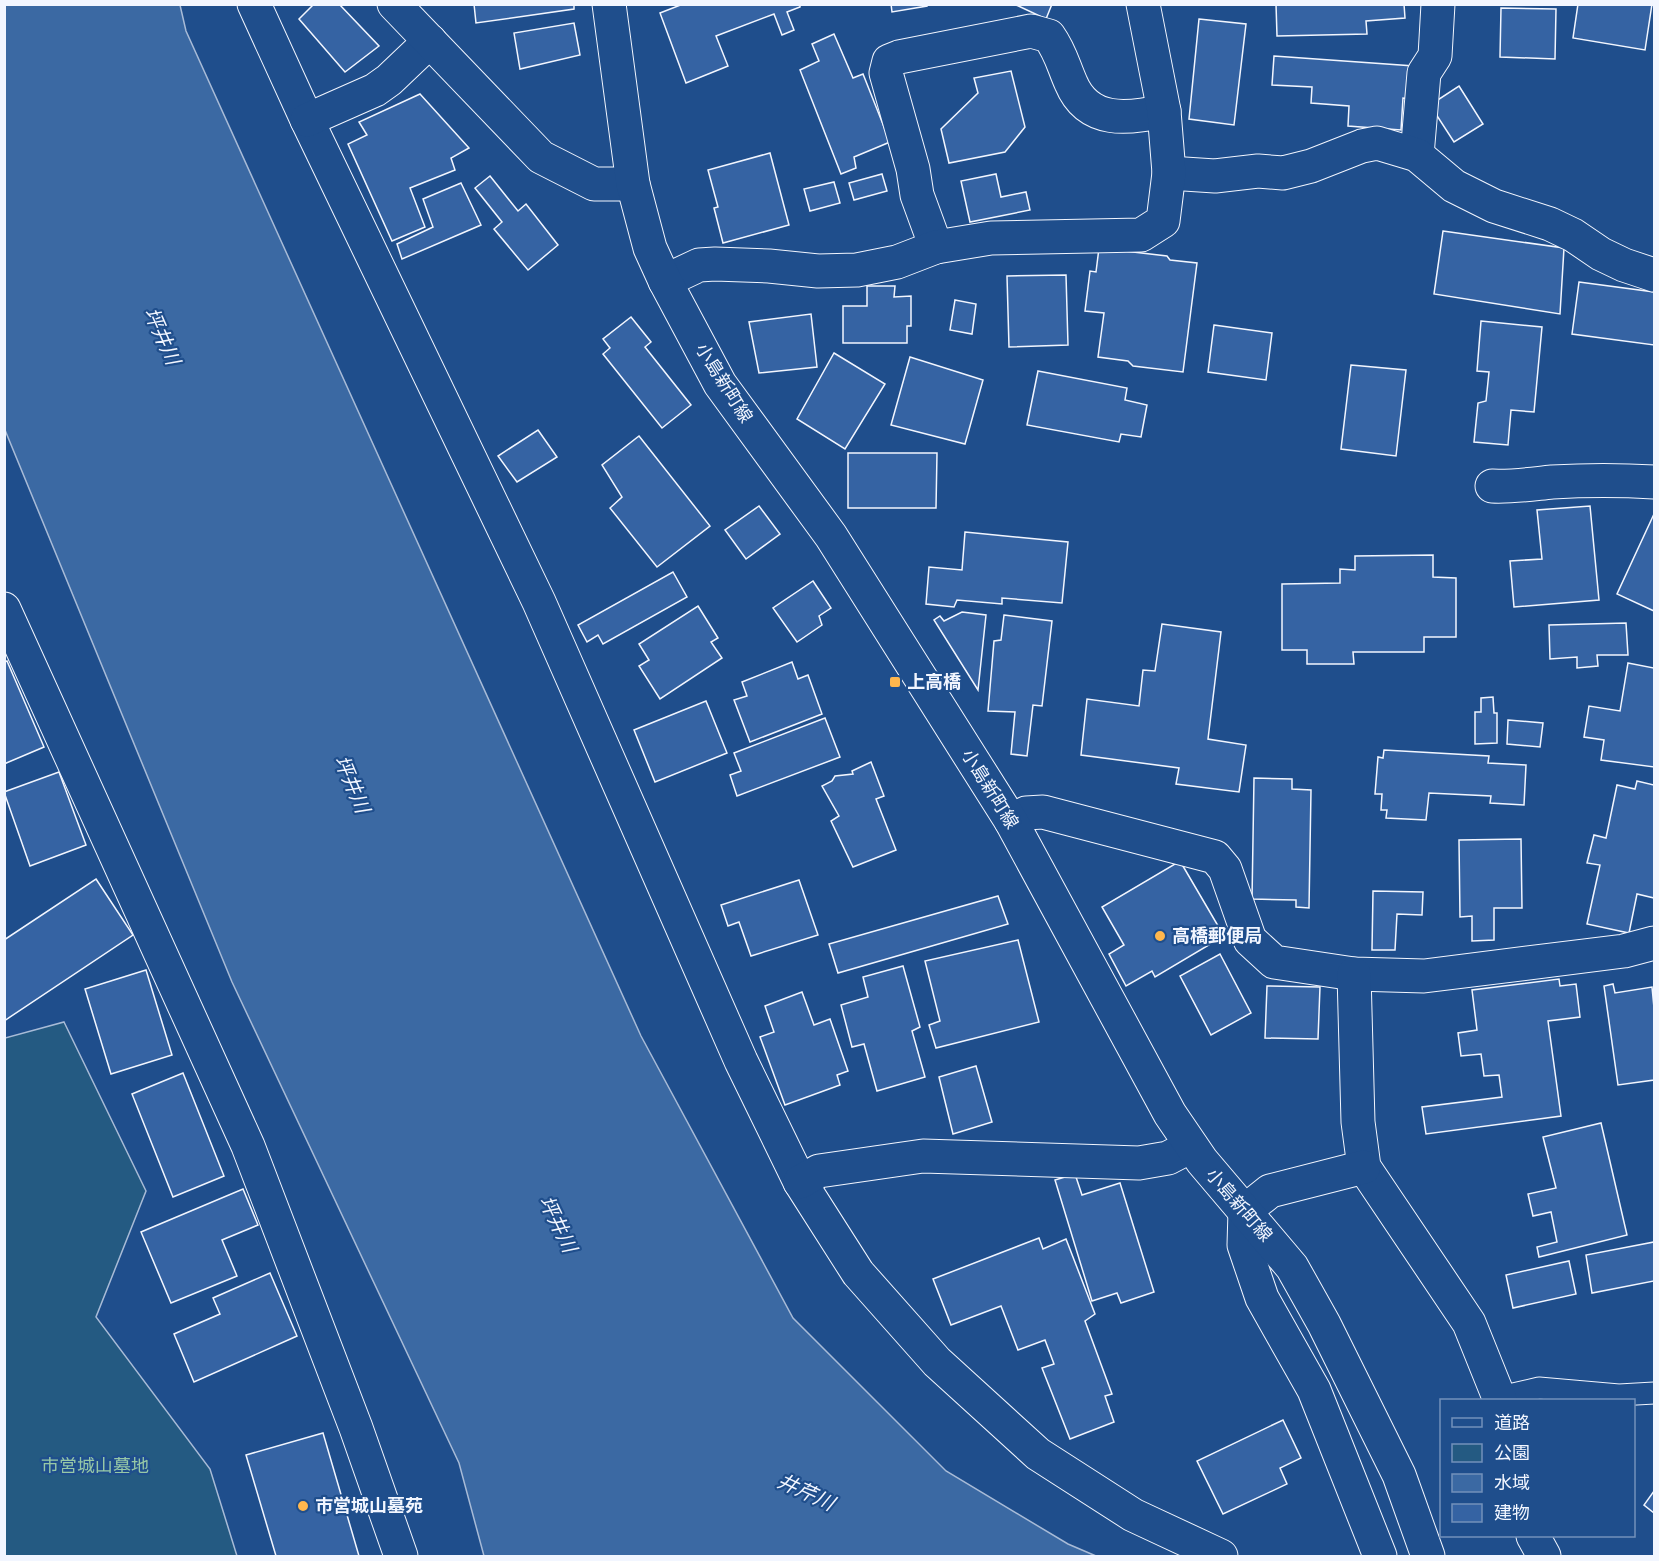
<svg xmlns="http://www.w3.org/2000/svg" width="1659" height="1561" font-family="'PT Sans Narrow','Noto Sans JP',sans-serif">
<rect width="100%" height="100%" fill="#1f4e8c"/>
<polygon fill="#245a82" stroke="#a8bbd7" stroke-width="1.5" points="64,1022 146,1191 96,1317 210,1469 237,1556 5,1556 5,1038"/>
<polygon fill="#3b69a3" stroke="#a8bbd7" stroke-width="1.5" points="4,5 180,5 186,31 641,1036 793,1318 946,1471 1068,1544 1096,1556 484,1556 459,1463 232,982 5,430"/>
<g fill="#3563a3" stroke="#f2f6ff" stroke-width="1.5">
<polygon points="314,4 339,4 379,46 345,72 299,19"/>
<polygon points="474,4 574,4 574,9 476,23"/>
<polygon points="683,4 800,4 800,7 787,12 794,30 782,35 774,14 716,36 728,66 686,83 660,13"/>
<polygon points="891,4 927,4 927,6 892,12"/>
<polygon points="1014,4 1052,4 1046,19"/>
<polygon points="1276,4 1404,4 1405,18 1366,21 1367,34 1277,36"/>
<polygon points="1578,4 1652,4 1645,50 1573,38"/>
<polygon points="1501,8 1556,9 1555,59 1500,57"/>
<polygon points="1199,19 1246,24 1234,125 1189,119"/>
<polygon points="574,23 580,55 520,69 514,33"/>
<polygon points="834,34 853,78 863,74 890,142 854,157 856,168 841,174 800,70 819,61 812,44"/>
<polygon points="1274,56 1414,66 1412,99 1403,98 1401,130 1348,126 1349,106 1311,103 1312,87 1272,85"/>
<polygon points="1011,71 1025,127 1005,152 949,163 941,129 978,93 974,78"/>
<polygon points="1459,86 1483,124 1454,142 1430,105"/>
<polygon points="420,94 469,148 451,158 455,170 410,188 425,227 392,241 348,144 367,135 359,122"/>
<polygon points="770,153 789,225 723,243 714,208 718,207 708,170"/>
<polygon points="882,174 887,191 854,200 849,183"/>
<polygon points="996,174 1001,197 1026,192 1030,210 970,222 961,181"/>
<polygon points="490,176 518,211 526,204 558,245 528,270 494,229 502,222 475,188"/>
<polygon points="834,182 840,203 810,211 804,189"/>
<polygon points="461,183 481,225 402,259 397,244 433,227 423,199"/>
<polygon points="1443,231 1564,248 1560,314 1434,294"/>
<polygon points="1099,248 1167,256 1170,260 1197,263 1183,372 1133,366 1128,361 1098,357 1104,313 1085,311 1090,271 1096,272"/>
<polygon points="1066,275 1068,345 1009,347 1007,276"/>
<polygon points="1579,282 1654,292 1654,345 1572,334"/>
<polygon points="867,286 895,286 894,297 911,296 911,326 907,326 907,343 843,343 843,306 867,306"/>
<polygon points="955,300 976,304 972,334 950,330"/>
<polygon points="811,314 817,367 759,373 749,322"/>
<polygon points="631,317 651,342 645,347 691,405 662,428 603,354 610,348 603,339"/>
<polygon points="1481,321 1542,327 1534,412 1511,410 1508,445 1474,442 1478,403 1486,401 1489,372 1477,371"/>
<polygon points="1214,325 1272,333 1266,380 1208,372"/>
<polygon points="834,353 885,384 845,449 797,419"/>
<polygon points="910,357 983,380 965,444 891,425"/>
<polygon points="1351,365 1406,370 1396,456 1341,449"/>
<polygon points="1038,371 1127,388 1125,400 1147,405 1141,437 1121,434 1119,442 1027,425"/>
<polygon points="538,430 557,457 517,482 498,456"/>
<polygon points="639,436 710,526 657,567 610,508 622,497 602,465"/>
<polygon points="848,453 937,453 936,508 848,508"/>
<polygon points="759,506 780,534 746,559 725,530"/>
<polygon points="1590,506 1599,600 1514,607 1510,561 1542,559 1537,510"/>
<polygon points="1654,514 1654,611 1617,594"/>
<polygon points="965,532 1068,542 1062,603 1002,598 1002,604 957,600 954,607 926,604 929,567 962,570"/>
<polygon points="1433,555 1433,577 1456,578 1456,637 1424,637 1424,652 1353,652 1354,664 1307,664 1307,650 1282,650 1282,584 1340,583 1340,569 1355,570 1355,556"/>
<polygon points="673,572 687,597 603,644 598,635 587,642 578,625"/>
<polygon points="813,581 831,608 819,616 822,625 797,642 773,608"/>
<polygon points="698,606 718,638 711,642 722,658 660,699 639,666 649,660 639,644"/>
<polygon points="962,612 986,615 978,690 934,620 940,616 944,621"/>
<polygon points="1004,615 1052,621 1042,706 1033,705 1027,756 1011,754 1015,712 988,711 994,641 1001,640"/>
<polygon points="1626,623 1628,655 1597,655 1598,666 1577,668 1577,657 1550,659 1549,625"/>
<polygon points="1162,624 1221,632 1208,739 1246,745 1239,792 1176,784 1179,768 1081,755 1087,699 1139,706 1143,670 1155,671"/>
<polygon points="7,661 44,747 4,764 4,662"/>
<polygon points="792,662 798,679 808,675 822,714 750,742 734,700 747,696 742,682"/>
<polygon points="1628,663 1654,668 1654,767 1601,760 1604,740 1584,737 1589,706 1620,711"/>
<polygon points="1493,697 1494,713 1497,713 1497,743 1475,744 1475,712 1481,712 1481,698"/>
<polygon points="706,701 727,753 655,782 634,730"/>
<polygon points="825,718 840,757 737,796 730,775 741,771 734,753"/>
<polygon points="1508,720 1543,723 1540,747 1507,744"/>
<polygon points="1384,750 1489,756 1488,763 1526,765 1524,805 1490,803 1491,796 1429,793 1426,820 1386,818 1387,810 1381,810 1382,794 1375,794 1378,757 1383,758"/>
<polygon points="871,762 884,796 876,799 896,850 853,867 831,821 839,816 822,786 832,781 835,776 853,774 852,771"/>
<polygon points="59,772 86,845 30,866 4,792"/>
<polygon points="1254,778 1292,779 1292,789 1311,790 1309,908 1296,907 1296,900 1252,899"/>
<polygon points="1637,781 1654,785 1654,898 1637,894 1629,933 1587,924 1600,865 1587,863 1594,835 1606,838 1617,785 1635,789"/>
<polygon points="1521,839 1522,908 1494,908 1494,940 1472,941 1472,916 1460,917 1459,840"/>
<polygon points="1180,861 1224,936 1155,977 1152,971 1126,986 1109,954 1124,945 1102,907"/>
<polygon points="96,879 133,935 4,1021 4,940"/>
<polygon points="799,880 818,935 751,956 739,922 728,926 721,905"/>
<polygon points="1373,891 1423,892 1422,915 1397,914 1395,950 1372,950"/>
<polygon points="998,896 1008,924 838,973 829,944"/>
<polygon points="1018,940 1039,1022 936,1048 929,1025 940,1021 925,961"/>
<polygon points="1220,954 1251,1013 1211,1035 1180,976"/>
<polygon points="903,966 920,1027 912,1031 925,1077 877,1091 864,1044 852,1047 841,1005 868,997 863,977"/>
<polygon points="146,970 172,1055 111,1074 85,989"/>
<polygon points="1559,979 1560,986 1576,984 1580,1017 1548,1021 1561,1116 1426,1134 1422,1107 1502,1097 1499,1075 1484,1076 1481,1054 1461,1056 1458,1033 1477,1030 1472,990"/>
<polygon points="1613,984 1615,993 1652,987 1654,1008 1654,1080 1618,1085 1604,986"/>
<polygon points="1267,986 1320,987 1318,1039 1265,1038"/>
<polygon points="802,992 814,1025 830,1019 848,1071 837,1075 840,1085 785,1105 760,1037 774,1032 765,1006"/>
<polygon points="976,1066 992,1122 953,1134 939,1077"/>
<polygon points="183,1073 224,1176 173,1197 132,1094"/>
<polygon points="1601,1123 1627,1235 1539,1257 1537,1247 1557,1242 1551,1212 1533,1216 1528,1194 1556,1188 1543,1137"/>
<polygon points="1075,1174 1082,1195 1120,1183 1154,1292 1121,1303 1117,1293 1092,1301 1055,1180"/>
<polygon points="243,1189 258,1225 222,1240 237,1276 171,1303 141,1232"/>
<polygon points="1039,1238 1043,1249 1066,1239 1095,1314 1085,1321 1112,1394 1105,1396 1114,1422 1070,1439 1042,1368 1054,1364 1045,1340 1018,1350 1001,1306 951,1325 933,1279"/>
<polygon points="1654,1242 1654,1281 1592,1293 1586,1255"/>
<polygon points="1569,1261 1576,1294 1513,1308 1506,1275"/>
<polygon points="270,1273 297,1336 194,1382 174,1334 220,1314 213,1298"/>
<polygon points="1283,1420 1301,1458 1280,1468 1287,1484 1223,1514 1197,1461"/>
<polygon points="323,1433 359,1556 276,1556 246,1455"/>
<polygon points="1654,1491 1654,1513 1644,1505"/>
</g>
<g fill="none" stroke-linecap="round" stroke-linejoin="round">
<g stroke="#f2f6ff" stroke-width="23">
<polyline id="service" points="1500,1397 1539,1388 1619,1395 1654,1393"/>
</g>
<g stroke="#f2f6ff" stroke-width="35">
<g id="minor">
<polyline points="254,4 307,120 539,602 741,1061 800,1182 858,1273 937,1362 1038,1454 1133,1515 1221,1556"/>
<polyline points="307,120 375,90 389,80 430,41"/>
<polyline points="1417,155 1424,73 1435,56 1438,4"/>
<polyline points="1169,173 1215,176 1258,171 1283,173 1311,166 1362,146 1377,143 1417,155 1454,186 1494,206 1550,224 1573,235 1601,254 1624,265 1654,275"/>
<path d="M936,247L917,195L913,169L886,73L889,61L899,57L1031,31L1049,36C1061,53 1063,65 1071,83C1088,124 1128,119 1164,111"/>
<polyline points="665,281 699,265 715,264 769,266 818,271 857,270 897,262 936,247 991,238 1141,235 1163,221 1169,173 1164,111 1143,4"/>
<path d="M1492,486C1513,487 1532,484 1552,482C1586,480 1621,480 1654,482"/>
<polyline points="4,609 248,1146 356,1428 401,1556"/>
<polyline points="1011,821 1026,813 1043,812 1215,857 1225,869 1250,940 1274,962 1354,974 1424,976 1624,951 1654,943"/>
<polyline points="1354,974 1358,1122 1364,1167 1469,1323 1500,1400"/>
<polyline points="1364,1167 1270,1191 1245,1211 1244,1245 1262,1298 1314,1390 1380,1556"/>
<polyline points="800,1182 819,1171 923,1156 1139,1163 1168,1158 1191,1146"/>
<polyline points="1533,1536 1544,1556"/>
</g>
</g>
<g stroke="#f2f6ff" stroke-width="35">
<polyline id="tertiary" points="394,4 541,157 594,184 633,184"/>
</g>
<g stroke="#f2f6ff" stroke-width="35">
<polyline id="secondary" points="609,4 633,184 650,248 665,281 720,384 831,536 1011,821 1170,1114 1202,1161 1292,1267 1324,1324 1399,1475 1428,1556"/>
</g>
<use href="#service" stroke="#1f4e8c" stroke-width="21"/>
<use href="#minor" stroke="#1f4e8c" stroke-width="33"/>
<use href="#tertiary" stroke="#1f4e8c" stroke-width="33"/>
<use href="#secondary" stroke="#1f4e8c" stroke-width="33"/>
</g>
<g fill="#ffb74d" stroke="#1f4e8c" stroke-width="2">
<rect x="889" y="676" width="12" height="12" rx="3"/>
<circle cx="1160" cy="936" r="6"/>
<circle cx="303" cy="1506" r="6"/>
</g>
<g text-anchor="middle" stroke-width="4.5" stroke-linejoin="round" paint-order="stroke">
<g font-size="18" fill="#f2f6ff" stroke="#1f4e8c">
<text transform="translate(724 383) rotate(58)" y="6">小島新町線</text>
<text transform="translate(990 789) rotate(58)" y="6">小島新町線</text>
<text transform="translate(1239 1205) rotate(49)" y="6">小島新町線</text>
</g>
<g font-size="18" font-weight="bold" fill="#f2f6ff" stroke="#1f4e8c" text-anchor="start">
<text x="907" y="688">上高橋</text>
<text x="1172" y="942">高橋郵便局</text>
<text x="315" y="1512">市営城山墓苑</text>
</g>
<g font-size="18" fill="#97c8a6" stroke="#1f4e8c">
<text x="95" y="1472">市営城山墓地</text>
</g>
<g font-size="20" font-style="italic" fill="#f2f6ff" stroke="#1f4e8c">
<text transform="translate(162 336) rotate(66)" y="7">坪井川</text>
<text transform="translate(352 784) rotate(67)" y="7">坪井川</text>
<text transform="translate(558 1224) rotate(64)" y="7">坪井川</text>
<text transform="translate(806 1492) rotate(25)" y="7">井芹川</text>
</g>
</g>
<rect width="1659" height="1561" fill="none" stroke="#f2f6ff" stroke-width="12"/>
<rect x="1440" y="1399" width="195" height="138" fill="#1f4e8c" stroke="#7391ba" stroke-width="1.5"/>
<rect x="1452" y="1418" width="30" height="9" fill="#1f4e8c" stroke="#7391ba" stroke-width="1.5"/>
<text x="1494" y="1429" font-size="18" fill="#f2f6ff">道路</text>
<rect x="1452" y="1444" width="30" height="18" fill="#245a82" stroke="#7391ba" stroke-width="1.5"/>
<text x="1494" y="1459" font-size="18" fill="#f2f6ff">公園</text>
<rect x="1452" y="1474" width="30" height="18" fill="#3b69a3" stroke="#7391ba" stroke-width="1.5"/>
<text x="1494" y="1489" font-size="18" fill="#f2f6ff">水域</text>
<rect x="1452" y="1504" width="30" height="18" fill="#3563a3" stroke="#7391ba" stroke-width="1.5"/>
<text x="1494" y="1519" font-size="18" fill="#f2f6ff">建物</text>
</svg>
